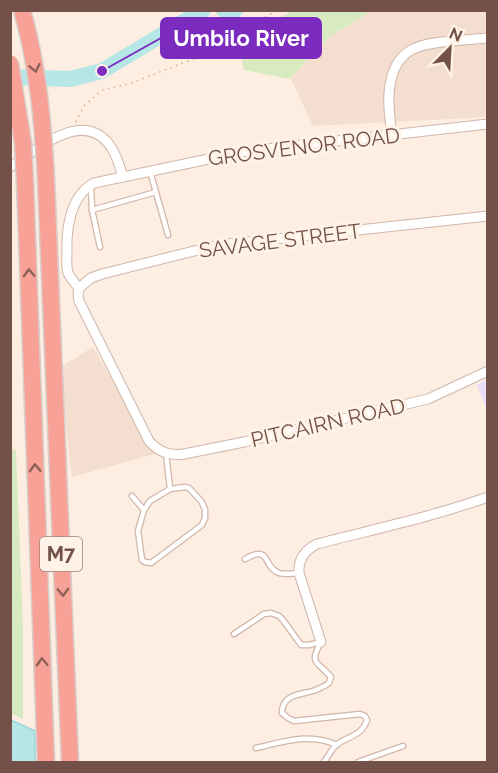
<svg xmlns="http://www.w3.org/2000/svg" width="498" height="773" font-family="Raleway,sans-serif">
<rect width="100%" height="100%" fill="#fdeee1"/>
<g fill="#f4ded0">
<polygon points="372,11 487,11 487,117 313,126 291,79 329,37"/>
<polygon points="93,347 155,454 72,477 59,368"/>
</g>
<polygon fill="#ebdef9" points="487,380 487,411 477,385"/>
<g fill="#d7eac0">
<polygon points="294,10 372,10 372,11 329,37 290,79 244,70 238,41"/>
<polygon points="16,449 23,627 23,719 10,713 10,451"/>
</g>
<polygon fill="#b6e6e6" stroke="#9cd7d8" stroke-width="1.5" points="11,720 35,731 35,762 11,762"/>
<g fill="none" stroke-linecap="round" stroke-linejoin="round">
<g stroke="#b6e6e6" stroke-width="16">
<polyline points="224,10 231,12 235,10"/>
<polyline points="10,77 70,79 102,71 203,10"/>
</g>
<g stroke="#d0b6ab" stroke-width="7">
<g id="lane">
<polyline points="150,171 168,235"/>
<polyline points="91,187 92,210 100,247"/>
<polyline points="92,210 156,192"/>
<polyline points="166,453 170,489 150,501 144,510 138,531 142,560 145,562 151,563 202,525 205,518 205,509 201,501 189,488 185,487 170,489"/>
<polyline points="132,496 144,510"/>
<path d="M245,559C272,544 262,567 279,573C285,575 293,573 299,573"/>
<polyline points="234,634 264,614 271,613 279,616 283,620 301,645 309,645 321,642"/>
<path d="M321,642C308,665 318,661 331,677L329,683C325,686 320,688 316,690C302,695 282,693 282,713L288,718L294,721L360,714L365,716L367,720C362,736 348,736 336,745C331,750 328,757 324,762"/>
<path d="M256,748C283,742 310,732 337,745"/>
<polyline points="358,762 403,746"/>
</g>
</g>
<g stroke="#d0b6ab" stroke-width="11">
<g id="street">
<path d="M488,124L247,151L94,183C70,196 66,229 67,254C67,260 66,267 68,273C71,279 75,283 79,288L78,295L79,301L149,441C159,452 169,456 184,454L244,442L428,399L488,371"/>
<path d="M392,135C390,119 387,101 390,85C396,48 419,44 451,41C463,40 475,39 488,38"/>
<path d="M10,167C38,149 84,107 111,147C117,156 120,167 123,177"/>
<polyline points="79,288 91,278 102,274 206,248 228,244 488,216"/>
<path d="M321,642L299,573C298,559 305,550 317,544C374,529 432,517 488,497"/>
</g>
</g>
<g stroke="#d8cecc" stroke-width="19">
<g id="highway">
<polyline points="46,180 70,762"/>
<polyline points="25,181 46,762"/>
</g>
</g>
<polyline stroke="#d7aa9c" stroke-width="1.5" stroke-dasharray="1.5 4.5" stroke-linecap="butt" points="76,122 84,106 102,90 129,84 201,56 235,38 260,20 278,10"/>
<use href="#lane" stroke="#fff" stroke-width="4.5"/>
<use href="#street" stroke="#fff" stroke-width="9"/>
<use href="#highway" stroke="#f8a297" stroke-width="16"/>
<g stroke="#d8cecc" stroke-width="19" stroke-linecap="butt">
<g id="highway-bridge">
<path d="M22,10C38,66 43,123 46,180"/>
<polyline points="10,63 23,143 25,181"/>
</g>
</g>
<use href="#highway-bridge" stroke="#f8a297" stroke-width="16"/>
</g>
<defs><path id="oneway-chevron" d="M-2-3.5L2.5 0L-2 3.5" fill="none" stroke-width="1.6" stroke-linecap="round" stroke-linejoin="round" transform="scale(1.5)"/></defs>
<g stroke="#8e6158">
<use href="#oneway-chevron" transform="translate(35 68) rotate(78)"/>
<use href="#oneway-chevron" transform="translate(29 273) rotate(-92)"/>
<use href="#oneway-chevron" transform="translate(35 468) rotate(-92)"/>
<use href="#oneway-chevron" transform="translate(63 592) rotate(88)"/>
<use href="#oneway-chevron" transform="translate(42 662) rotate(-92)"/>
</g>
<g text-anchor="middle" stroke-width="6" stroke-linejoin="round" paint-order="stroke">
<rect fill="#fff3e8" stroke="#9e8278" stroke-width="1.5" x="40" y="537" width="42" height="34" rx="4.5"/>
<g font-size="20" font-weight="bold" fill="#745148">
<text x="61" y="561">M7</text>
</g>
<g font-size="21" fill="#745148" stroke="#fff3e8">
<text transform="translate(304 147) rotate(-7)" y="7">GROSVENOR ROAD</text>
<text transform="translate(280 241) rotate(-7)" y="7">SAVAGE STREET</text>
<text transform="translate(328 423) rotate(-13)" y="7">PITCAIRN ROAD</text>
</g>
</g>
<path fill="none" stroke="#7b2cbf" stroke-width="2" d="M102 71L161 38"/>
<circle fill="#7b2cbf" stroke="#fff3e8" stroke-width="2" cx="102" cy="71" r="6"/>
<rect fill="#7b2cbf" stroke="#7b2cbf" stroke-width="2" x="161" y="18" width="160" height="40" rx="6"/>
<g font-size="22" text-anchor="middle" font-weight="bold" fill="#fff">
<text x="241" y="46">Umbilo River</text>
</g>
<rect width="498" height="773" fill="none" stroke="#745148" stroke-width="24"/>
<g transform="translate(450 48) rotate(24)" stroke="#fff3e8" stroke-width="4.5" paint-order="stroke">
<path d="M0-4.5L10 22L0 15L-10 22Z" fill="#745148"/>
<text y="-9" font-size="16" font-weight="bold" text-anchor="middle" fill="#745148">N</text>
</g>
</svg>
